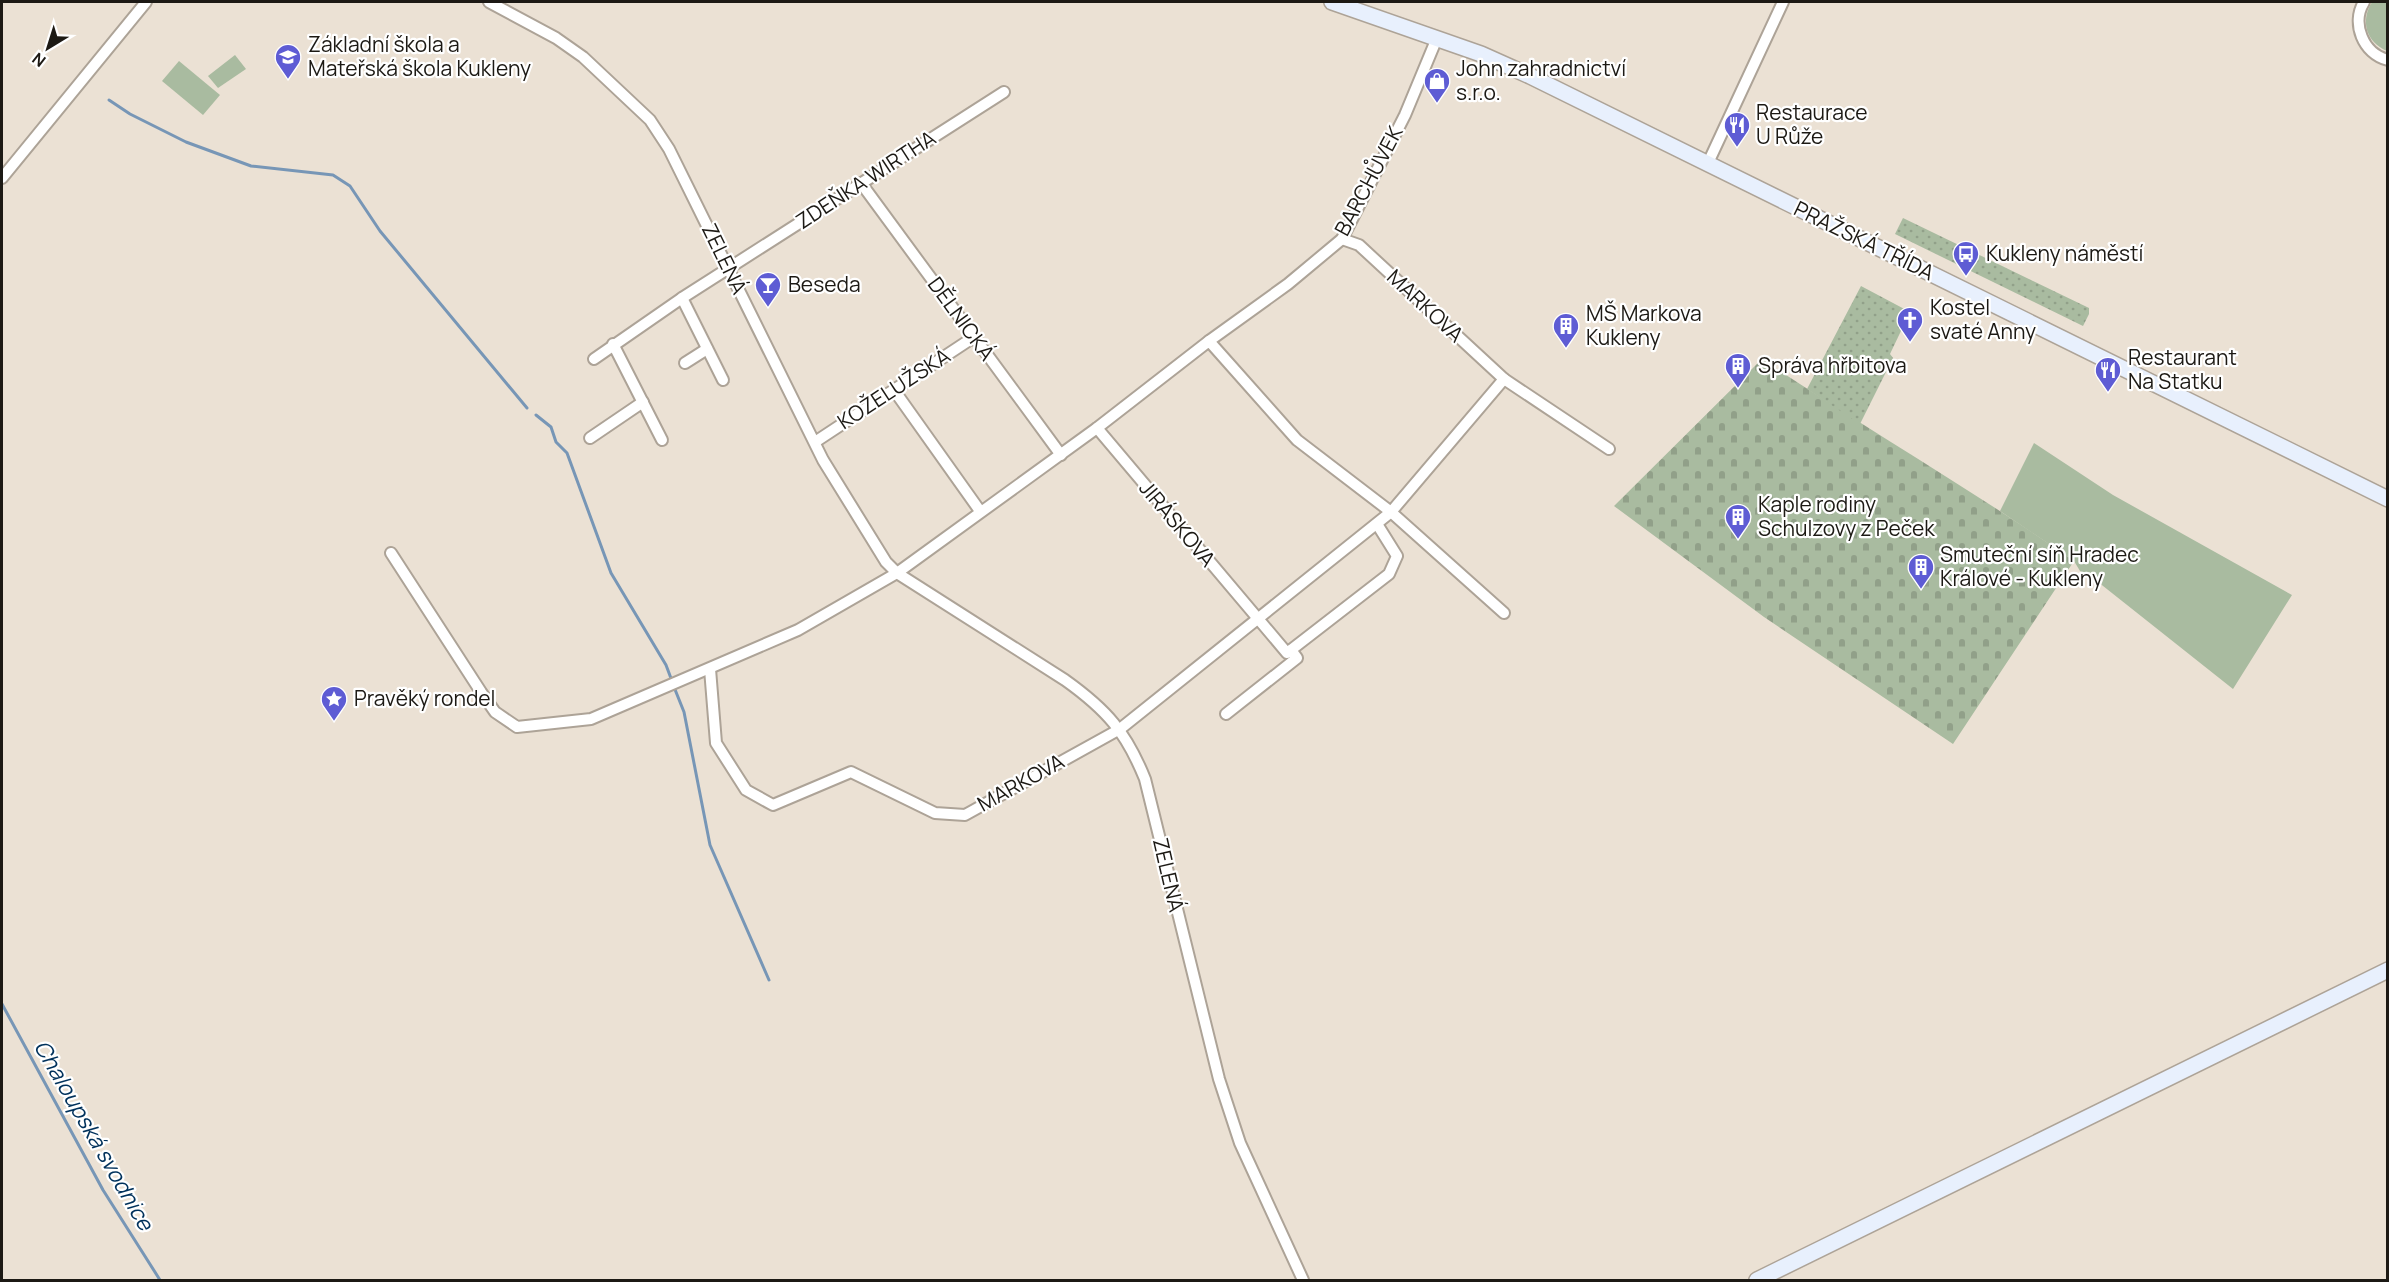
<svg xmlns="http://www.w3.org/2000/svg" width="2389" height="1282" font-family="Manrope,sans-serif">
<defs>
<pattern id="cemetery-stones" width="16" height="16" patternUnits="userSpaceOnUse" patternTransform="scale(1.5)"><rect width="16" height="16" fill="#a9bba0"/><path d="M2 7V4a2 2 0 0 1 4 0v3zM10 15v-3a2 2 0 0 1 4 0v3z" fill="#91a089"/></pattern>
<pattern id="park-dots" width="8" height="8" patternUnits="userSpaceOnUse" patternTransform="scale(1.5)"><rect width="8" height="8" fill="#a9bba0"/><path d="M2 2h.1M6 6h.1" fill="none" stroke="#91a089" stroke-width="1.8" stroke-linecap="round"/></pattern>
</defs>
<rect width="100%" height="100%" fill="#ebe1d4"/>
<g fill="#a9bba0">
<path d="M2372,2H2387V51C2366,42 2360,21 2372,2Z"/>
<polygon points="235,55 246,69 218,88 208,76"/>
<polygon points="179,61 220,95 203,115 162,81"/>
<polygon points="2034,443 2113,495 2292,595 2233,689 2093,578 2080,571 2074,561 2000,511"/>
</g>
<path fill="url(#cemetery-stones)" d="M1762,359C1865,428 1973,490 2074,561L1953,744L1764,617L1614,506Z"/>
<g fill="url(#park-dots)">
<polygon points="1903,218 2089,308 2089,314 2083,326 1895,234"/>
<polygon points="1861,286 1910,312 1890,354 1893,358 1860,424 1807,389"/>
</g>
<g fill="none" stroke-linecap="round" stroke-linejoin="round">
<g stroke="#7796b6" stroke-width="3">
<polyline points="109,100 130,114 186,142 251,166 333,175 350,186 380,231 527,408"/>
<polyline points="536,415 551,427 556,442 567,453 611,573 666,665 672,681"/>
<polyline points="674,687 684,712 710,845 769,980"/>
<polyline points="2,1004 103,1190 160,1280"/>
</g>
<g stroke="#ada397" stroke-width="14">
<g id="street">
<path d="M489,2L556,38L583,57L650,120L669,149L823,460L886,562L897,573L1065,680C1107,710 1126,732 1145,779L1219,1079L1240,1143L1303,1280"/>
<path d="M2364,2C2351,23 2363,54 2388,60"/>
<polyline points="1708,163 1783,2"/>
<polyline points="2,178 146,2"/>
<polyline points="861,183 1061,455"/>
<polyline points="682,298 723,380"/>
<polyline points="1209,341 1288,284 1342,239 1405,115 1437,38"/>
<polyline points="613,344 662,440"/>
<polyline points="594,359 682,298 1004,92"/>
<polyline points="685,363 707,349"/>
<polyline points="1504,379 1609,449"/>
<polyline points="894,390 980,511"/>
<polyline points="1097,428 1287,653 1389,574 1397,556 1377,524"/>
<polyline points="590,438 643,402"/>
<polyline points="815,442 974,337"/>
<polyline points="391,553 481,692 495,712 517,727 591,719 798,630 897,573 1097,428 1209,341 1297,440 1391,512 1504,613"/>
<polyline points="710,669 716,743 746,790 773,805 851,772 935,813 965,815 1120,729 1391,512 1504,379 1359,245 1342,239"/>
<polyline points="1226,714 1297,658 1291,650"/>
</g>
</g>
<g stroke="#ada397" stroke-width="18">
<g id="secondary">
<polyline points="1332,2 1481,54 1530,76 2388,499"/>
<polyline points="1757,1280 2388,970"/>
</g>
</g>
<use href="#street" stroke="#fff" stroke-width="10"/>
<use href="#secondary" stroke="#e8f0fd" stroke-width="15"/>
</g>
<defs>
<g id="school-pin" transform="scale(1.35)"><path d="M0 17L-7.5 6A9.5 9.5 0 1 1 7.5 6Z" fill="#5e5cd4" stroke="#fff"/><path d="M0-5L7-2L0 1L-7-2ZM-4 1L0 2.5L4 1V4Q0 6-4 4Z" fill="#fff"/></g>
<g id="shop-pin" transform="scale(1.35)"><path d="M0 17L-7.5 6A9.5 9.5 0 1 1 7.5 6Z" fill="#5e5cd4" stroke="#fff"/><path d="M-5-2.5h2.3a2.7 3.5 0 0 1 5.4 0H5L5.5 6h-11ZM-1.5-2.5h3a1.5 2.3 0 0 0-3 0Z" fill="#fff"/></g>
<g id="restaurant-pin" transform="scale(1.35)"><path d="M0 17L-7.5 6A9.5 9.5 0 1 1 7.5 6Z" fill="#5e5cd4" stroke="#fff"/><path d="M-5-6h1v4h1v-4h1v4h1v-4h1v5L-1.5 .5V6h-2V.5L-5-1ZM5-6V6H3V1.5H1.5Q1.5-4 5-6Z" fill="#fff"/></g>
<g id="bus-pin" transform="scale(1.35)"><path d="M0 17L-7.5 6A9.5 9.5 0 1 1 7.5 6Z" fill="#5e5cd4" stroke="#fff"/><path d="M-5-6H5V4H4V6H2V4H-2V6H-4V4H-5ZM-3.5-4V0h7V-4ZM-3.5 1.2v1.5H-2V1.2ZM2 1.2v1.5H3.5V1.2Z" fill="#fff"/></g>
<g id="bar-pin" transform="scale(1.35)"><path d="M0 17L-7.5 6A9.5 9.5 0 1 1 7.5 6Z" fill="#5e5cd4" stroke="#fff"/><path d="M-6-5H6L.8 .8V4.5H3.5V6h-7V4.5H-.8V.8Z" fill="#fff"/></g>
<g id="church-pin" transform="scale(1.35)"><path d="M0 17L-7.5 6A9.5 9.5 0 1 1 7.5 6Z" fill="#5e5cd4" stroke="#fff"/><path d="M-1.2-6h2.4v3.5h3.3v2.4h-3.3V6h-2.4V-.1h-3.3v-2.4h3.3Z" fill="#fff"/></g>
<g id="building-pin" transform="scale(1.35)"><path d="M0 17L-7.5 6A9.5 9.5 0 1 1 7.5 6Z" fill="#5e5cd4" stroke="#fff"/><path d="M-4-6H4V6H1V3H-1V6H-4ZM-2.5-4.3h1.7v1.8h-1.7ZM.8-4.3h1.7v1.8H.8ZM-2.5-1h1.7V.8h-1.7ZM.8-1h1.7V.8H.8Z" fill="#fff"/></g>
<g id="sight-pin" transform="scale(1.35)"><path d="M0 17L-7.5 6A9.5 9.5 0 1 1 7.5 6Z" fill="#5e5cd4" stroke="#fff"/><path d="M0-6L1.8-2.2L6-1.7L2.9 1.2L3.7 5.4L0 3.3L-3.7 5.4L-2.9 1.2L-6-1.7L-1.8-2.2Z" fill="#fff"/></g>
</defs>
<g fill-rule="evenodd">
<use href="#school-pin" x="288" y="57"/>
<use href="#shop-pin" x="1437" y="81"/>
<use href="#restaurant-pin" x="1737" y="125"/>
<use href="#bus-pin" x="1966" y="254"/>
<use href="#bar-pin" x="768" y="285"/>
<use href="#church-pin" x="1910" y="320"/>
<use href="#building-pin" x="1566" y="326"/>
<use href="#building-pin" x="1738" y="366"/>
<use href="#restaurant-pin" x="2108" y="370"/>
<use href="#building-pin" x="1738" y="517"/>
<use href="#building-pin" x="1921" y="567"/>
<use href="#sight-pin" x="334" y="699"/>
</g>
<g text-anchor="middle" stroke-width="4.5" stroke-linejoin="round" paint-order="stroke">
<g font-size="21" fill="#1c1914" stroke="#fff" text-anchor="start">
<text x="308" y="52">Základní škola a<tspan x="308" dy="24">Mateřská škola Kukleny</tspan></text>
<text x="1456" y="76">John zahradnictví<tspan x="1456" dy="24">s.r.o.</tspan></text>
<text x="1756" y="120">Restaurace<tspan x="1756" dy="24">U Růže</tspan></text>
<text x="1986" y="261">Kukleny náměstí</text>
<text x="788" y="292">Beseda</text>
<text x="1930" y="315">Kostel<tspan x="1930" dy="24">svaté Anny</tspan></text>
<text x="1586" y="321">MŠ Markova<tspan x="1586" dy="24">Kukleny</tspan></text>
<text x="2128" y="365">Restaurant<tspan x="2128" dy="24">Na Statku</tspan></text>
<text x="1758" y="373">Správa hřbitova</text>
<text x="1758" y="512">Kaple rodiny<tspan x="1758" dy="24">Schulzovy z Peček</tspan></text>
<text x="1940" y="562">Smuteční síň Hradec<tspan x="1940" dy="24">Králové - Kukleny</tspan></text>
<text x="354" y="706">Pravěký rondel</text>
</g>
<g font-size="21" fill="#1c1914" stroke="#fff">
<text transform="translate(866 180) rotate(-33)" y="7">ZDEŇKA WIRTHA</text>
<text transform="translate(1369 181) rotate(-62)" y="7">BARCHŮVEK</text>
<text transform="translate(1864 241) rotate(26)" y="7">PRAŽSKÁ TŘÍDA</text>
<text transform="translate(724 259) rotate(64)" y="7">ZELENÁ</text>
<text transform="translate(1425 306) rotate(43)" y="7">MARKOVA</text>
<text transform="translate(961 319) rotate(54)" y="7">DĚLNICKÁ</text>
<text transform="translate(894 389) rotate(-33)" y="7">KOŽELUŽSKÁ</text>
<text transform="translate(1177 524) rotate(50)" y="7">JIRÁSKOVA</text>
<text transform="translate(1021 783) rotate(-29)" y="7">MARKOVA</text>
<text transform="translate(1168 875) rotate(77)" y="7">ZELENÁ</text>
</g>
<g font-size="22" font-style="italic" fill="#00315b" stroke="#fff">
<text transform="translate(94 1135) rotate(60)" y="8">Chaloupská svodnice</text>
</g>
</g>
<rect width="2389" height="1282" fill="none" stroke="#1c1914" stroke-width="6"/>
<g transform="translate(48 48) rotate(218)" stroke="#ffffff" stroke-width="4.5" paint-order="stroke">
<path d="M0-4.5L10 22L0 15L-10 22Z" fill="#1c1914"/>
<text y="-9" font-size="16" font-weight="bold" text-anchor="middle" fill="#1c1914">N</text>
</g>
</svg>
